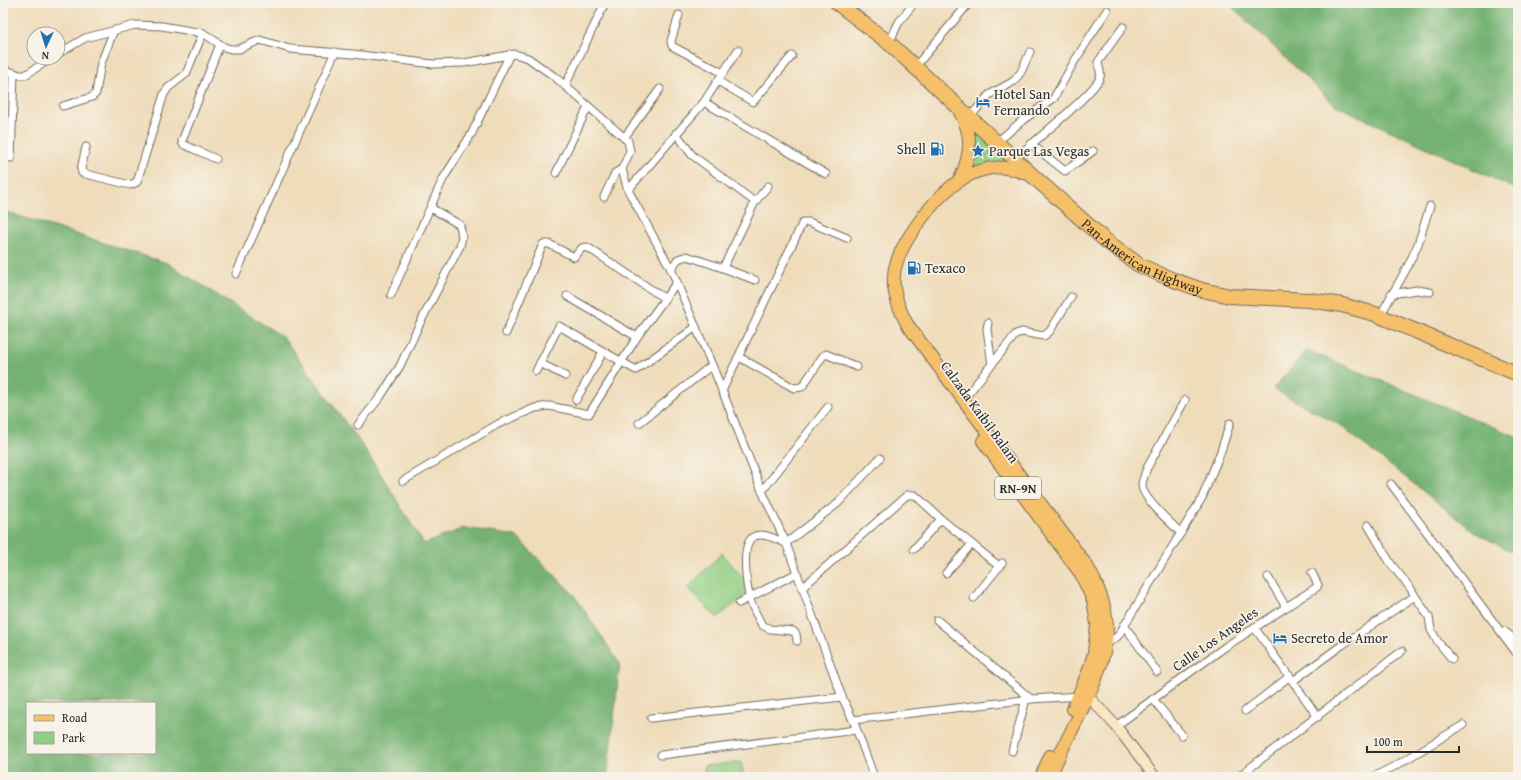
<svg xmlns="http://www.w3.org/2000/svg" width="1521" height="780" font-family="'Gentium Book Plus',serif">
<rect width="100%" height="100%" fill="#f7f3e8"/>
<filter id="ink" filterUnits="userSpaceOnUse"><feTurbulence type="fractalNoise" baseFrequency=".025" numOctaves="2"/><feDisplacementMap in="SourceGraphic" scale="8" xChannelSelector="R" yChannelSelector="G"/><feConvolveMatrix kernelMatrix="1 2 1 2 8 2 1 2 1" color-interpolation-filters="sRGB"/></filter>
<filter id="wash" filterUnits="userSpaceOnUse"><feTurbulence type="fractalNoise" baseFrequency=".012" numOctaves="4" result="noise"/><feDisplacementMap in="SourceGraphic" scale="16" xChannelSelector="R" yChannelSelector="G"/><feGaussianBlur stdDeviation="0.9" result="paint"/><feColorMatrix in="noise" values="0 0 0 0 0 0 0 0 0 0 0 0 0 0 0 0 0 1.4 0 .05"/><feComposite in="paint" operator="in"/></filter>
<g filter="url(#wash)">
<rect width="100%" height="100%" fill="#efdcba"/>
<g fill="#91cf84" stroke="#5e7d58">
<polygon points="967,123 1016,165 971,174"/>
<polygon points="722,553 753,589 717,618 687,588"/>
<polygon points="741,762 744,777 705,777 704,766"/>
</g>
<g fill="#74b272" stroke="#506e4e" fill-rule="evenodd">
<polygon points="1228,3 1518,3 1518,190 1335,105"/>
<path d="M3,211L167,263L283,337L365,449L424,544L464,528L516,536L574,595L620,664L607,777H3ZM27,703H155V753H27Z"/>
<polygon points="1307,350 1518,437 1518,555 1476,533 1338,424 1273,389"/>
</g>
</g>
<g filter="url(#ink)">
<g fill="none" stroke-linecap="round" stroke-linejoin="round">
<g stroke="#70695d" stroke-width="9">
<g id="street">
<polyline points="679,15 671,41 672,46 723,73"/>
<polyline points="889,43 899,22 914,3"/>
<polyline points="58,54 85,38 135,25 162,26 203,33 224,47 231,49 239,49 260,40 290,49 353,54 433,64 464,63 515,54 528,58 555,77 628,141 630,151 622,169 628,190 671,269 712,365 762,491 786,543 842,697 853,720 874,777"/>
<polyline points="915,67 969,3"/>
<polyline points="3,69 20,75 25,75 52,58"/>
<polyline points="718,81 753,102 792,56"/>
<polyline points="565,86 605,3"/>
<polyline points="704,102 826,174"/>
<polyline points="63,106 92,97 96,93 101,63 114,30"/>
<polyline points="969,118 989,95 1014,81 1021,72 1030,52"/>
<polyline points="676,133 692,155 755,202"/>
<polyline points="624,138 660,89"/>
<polyline points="996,143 1023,120 1054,98 1074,62 1107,10"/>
<polyline points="1031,144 1065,171 1093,151"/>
<polyline points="86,147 81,169 82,173 130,185 137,182 164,94 168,88 186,74 203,33"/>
<polyline points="11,158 14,74"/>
<polyline points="216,159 187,146 183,144 182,141 220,44"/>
<path d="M1014,159C1029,146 1097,91 1100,77C1102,72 1098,67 1098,62L1123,27"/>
<polyline points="556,173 588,107"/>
<polyline points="628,190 704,102 738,50"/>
<polyline points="604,197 615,173 622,169"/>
<polyline points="723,268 755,280"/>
<polyline points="671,269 678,259 687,256 723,268 755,202 768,186"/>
<polyline points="236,274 335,52"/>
<polyline points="1391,294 1417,290 1430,292"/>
<polyline points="391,295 443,179 472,133 510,54"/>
<polyline points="567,296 637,337"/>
<polyline points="1380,316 1408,266 1418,244 1430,206"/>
<polyline points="988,323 987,329 992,365"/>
<polyline points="506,333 543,244 549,244 574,257 582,248 587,247 664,298"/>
<polyline points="739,357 794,388 802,387 823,356 826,354 857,367"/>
<polyline points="540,363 565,376"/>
<polyline points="536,371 559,326 636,370 696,327"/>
<polyline points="722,391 803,222 809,222 847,238"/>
<polyline points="576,400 603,352"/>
<polyline points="963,400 1016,334 1022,332 1044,336 1050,331 1071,297"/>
<polyline points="639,423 712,365"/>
<polyline points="358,425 381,396 400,366 418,327 460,246 462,237 460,225 431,208"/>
<polyline points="403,481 498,424 535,408 549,406 589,414 637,337 677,282"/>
<polyline points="1391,484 1518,655"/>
<polyline points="762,491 828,407"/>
<polyline points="1368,525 1391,564 1411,589 1415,596"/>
<path d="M1181,533C1172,524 1143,499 1142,486C1142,480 1145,474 1147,468L1185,400"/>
<polyline points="914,549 941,519"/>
<polyline points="946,573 972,544"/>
<polyline points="1268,577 1286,607"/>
<polyline points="802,588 907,495 915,495 941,519 1000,567"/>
<polyline points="974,598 1002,563"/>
<polyline points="739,603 797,573"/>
<polyline points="937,620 1031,699"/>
<polyline points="1124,625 1157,672"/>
<polyline points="1254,627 1318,717"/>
<polyline points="1504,631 1518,642"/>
<path d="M797,641L796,634L793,631L770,629L762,625C758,618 754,610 751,603C747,590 740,545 753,537C762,531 777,540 786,543L837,504L880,458"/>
<polyline points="1105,645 1118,636 1202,498 1221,451 1230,423"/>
<polyline points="1293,681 1342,645 1415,596 1429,617 1431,630 1438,642 1452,659"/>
<polyline points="1153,699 1182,735"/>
<polyline points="1245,711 1290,676"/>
<polyline points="651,718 842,697"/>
<polyline points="853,720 1031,699 1081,696"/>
<polyline points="1116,726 1225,647 1317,587 1318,585 1312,573"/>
<polyline points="1012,751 1026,699"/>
<polyline points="661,755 856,730"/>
<polyline points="1238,777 1402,651"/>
<polyline points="1373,777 1397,765 1463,725"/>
</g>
</g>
<g stroke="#70695d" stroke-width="12">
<polyline id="secondary" points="1088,696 1116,726 1155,777"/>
</g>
<g stroke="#70695d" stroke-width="14">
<g id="primary">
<path d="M959,110C974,137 971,153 960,180"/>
<path d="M1031,175C1017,170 1002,165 987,169C978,171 966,176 959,181C935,197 896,246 894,275C892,292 899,309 907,324L1087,566C1097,584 1106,605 1107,626C1108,675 1067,732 1050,777"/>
<polyline points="983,441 1081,574 1093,600 1097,624 1094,653 1089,670 1073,709"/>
<polyline points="1041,777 1050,756"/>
</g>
</g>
<g stroke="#70695d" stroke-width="16">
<g id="highway">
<path id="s1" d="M837,3L889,43L1034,177L1105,240L1139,265L1171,279L1202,290L1230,296L1309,300L1342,305L1375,314L1518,374"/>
</g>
</g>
<use href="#street" stroke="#fff" stroke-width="7"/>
<use href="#secondary" stroke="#fbe6c4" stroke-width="10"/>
<use href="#primary" stroke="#f6c06b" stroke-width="12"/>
<use href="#highway" stroke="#f6c06b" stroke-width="14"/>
</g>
</g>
<defs>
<g id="hotel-bare" transform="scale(1.08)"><path d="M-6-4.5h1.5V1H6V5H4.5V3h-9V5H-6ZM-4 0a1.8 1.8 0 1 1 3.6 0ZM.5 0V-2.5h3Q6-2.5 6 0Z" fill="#1f6fb2" stroke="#f7f3e8" stroke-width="2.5" paint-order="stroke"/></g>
<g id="fuel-bare" transform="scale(1.08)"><path d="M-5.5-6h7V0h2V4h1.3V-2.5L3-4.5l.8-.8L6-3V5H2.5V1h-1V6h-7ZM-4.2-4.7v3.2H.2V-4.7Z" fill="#1f6fb2" stroke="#f7f3e8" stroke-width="2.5" paint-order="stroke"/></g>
<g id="sight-bare" transform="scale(1.08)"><path d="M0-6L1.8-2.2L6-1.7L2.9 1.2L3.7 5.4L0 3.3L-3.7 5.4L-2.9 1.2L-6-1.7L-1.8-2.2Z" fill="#1f6fb2" stroke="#f7f3e8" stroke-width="2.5" paint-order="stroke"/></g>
</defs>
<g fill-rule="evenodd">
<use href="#hotel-bare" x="983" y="102"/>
<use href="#fuel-bare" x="937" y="149"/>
<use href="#sight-bare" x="978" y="151"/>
<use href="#fuel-bare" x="914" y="268"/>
<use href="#hotel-bare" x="1280" y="638"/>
</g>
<g text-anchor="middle" stroke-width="3.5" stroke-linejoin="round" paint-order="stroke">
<rect fill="#f7f3e8" stroke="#686764" stroke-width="1" x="995" y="477" width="46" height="22" rx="3"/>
<g font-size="13" font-weight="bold" fill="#2b2b2b">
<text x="1018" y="493">RN-9N</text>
</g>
<g font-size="14" fill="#2b2b2b" stroke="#f7f3e8" text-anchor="start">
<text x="994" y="99">Hotel San<tspan x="994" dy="16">Fernando</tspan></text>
<text x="926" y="154" text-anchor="end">Shell</text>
<text x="989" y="156">Parque Las Vegas</text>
<text x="925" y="273">Texaco</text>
<text x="1291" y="643">Secreto de Amor</text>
</g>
<g font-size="14" fill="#2b2b2b" stroke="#f7f3e8">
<text dy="5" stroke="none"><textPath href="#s1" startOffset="399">Pan-American Highway</textPath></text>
<text transform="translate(980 412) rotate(54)" y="5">Calzada Kaibil Balam</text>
<text transform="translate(1215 639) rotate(-35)" y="5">Calle Los Angeles</text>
</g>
</g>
<rect width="1521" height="780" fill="none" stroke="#f7f3e8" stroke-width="16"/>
<rect x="26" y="702" width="130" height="52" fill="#f7f3e8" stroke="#a5a39c"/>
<rect x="34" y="715" width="20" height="6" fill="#f6c06b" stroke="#a5a39c"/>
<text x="62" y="722" font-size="12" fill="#2b2b2b">Road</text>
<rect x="34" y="732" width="20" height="12" fill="#91cf84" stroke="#a5a39c"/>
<text x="62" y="742" font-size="12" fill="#2b2b2b">Park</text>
<g transform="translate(46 46) rotate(184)"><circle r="19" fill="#f7f3e8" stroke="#a5a39c"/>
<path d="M0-3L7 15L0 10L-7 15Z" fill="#1f6fb2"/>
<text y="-6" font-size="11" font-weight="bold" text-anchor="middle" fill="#2b2b2b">N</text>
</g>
<path d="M1367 746v6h92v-6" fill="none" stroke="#2b2b2b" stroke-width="2"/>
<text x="1373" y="746" font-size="12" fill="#2b2b2b" stroke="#f7f3e8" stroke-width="3" paint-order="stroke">100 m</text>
</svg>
